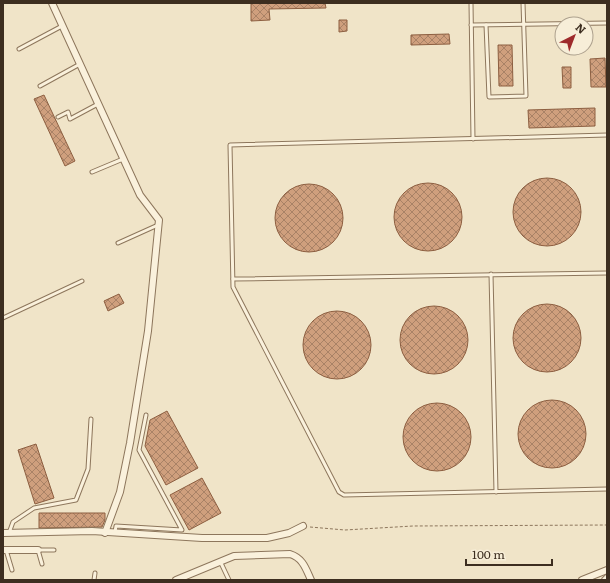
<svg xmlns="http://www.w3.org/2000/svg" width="610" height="583" font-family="Literata,serif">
<defs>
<pattern id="building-cross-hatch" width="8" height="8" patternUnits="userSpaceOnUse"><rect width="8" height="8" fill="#cf9f7d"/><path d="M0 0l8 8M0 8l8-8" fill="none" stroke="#a98266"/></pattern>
</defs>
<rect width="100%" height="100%" fill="#f0e4c8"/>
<g fill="url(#building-cross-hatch)" stroke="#8d5f41">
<polygon points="251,3 325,3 326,8 269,9 270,20 251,21"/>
<polygon points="339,20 347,20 347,31 339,32"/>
<polygon points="449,34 450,44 411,45 411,35"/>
<polygon points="498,45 512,45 513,86 499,86"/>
<polygon points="605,58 606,87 591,87 590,59"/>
<polygon points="562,67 571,67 571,88 563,88"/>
<polygon points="44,95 75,161 65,166 34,99"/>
<polygon points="595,108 595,126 529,128 528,110"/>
<circle cx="547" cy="212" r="34"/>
<circle cx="428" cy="217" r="34"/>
<circle cx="309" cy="218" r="34"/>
<polygon points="119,294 124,303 108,311 104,301"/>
<circle cx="547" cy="338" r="34"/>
<circle cx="434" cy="340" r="34"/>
<circle cx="337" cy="345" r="34"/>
<circle cx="552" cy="434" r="34"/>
<circle cx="437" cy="437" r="34"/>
<polygon points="167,411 198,468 166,485 145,446 150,420"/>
<polygon points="36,444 54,498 35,504 18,450"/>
<polygon points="202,478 221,513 189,530 170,495"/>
<polygon points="39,513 105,513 105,520 102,527 39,528"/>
</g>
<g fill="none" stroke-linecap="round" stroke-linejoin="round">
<g stroke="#8d765c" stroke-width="5">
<g id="service">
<polyline points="471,3 473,139"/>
<polyline points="471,25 607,23"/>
<polyline points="486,25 489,97 526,96 523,3"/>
<polyline points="19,49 62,26"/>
<polyline points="40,86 80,64"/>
<polyline points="58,117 68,112 70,119 98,104"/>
<polyline points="607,135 230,145 233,287 339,492 344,495 607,489"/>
<polyline points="92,172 123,159"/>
<polyline points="118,243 158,225"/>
<polyline points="491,274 496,492"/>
<polyline points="233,279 607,273"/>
<polyline points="3,318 82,281"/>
<polyline points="115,532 116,526 182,530 139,450 146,415"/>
<polyline points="9,533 13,522 34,508 76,500 88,469 91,419"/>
<polyline points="6,550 12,570"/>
<polyline points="220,561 229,580"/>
<polyline points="42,564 38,550 54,550"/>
<polyline points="94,580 95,573"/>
</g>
</g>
<g stroke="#8d765c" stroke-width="8">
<g id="minor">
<polyline points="52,3 140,195 159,220 148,331 130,443 120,492 105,533"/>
<polyline points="3,533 92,531 202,538 267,538 289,533 303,526"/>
<polyline points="3,550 38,550"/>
<path d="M176,580L234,556L290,554C303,558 306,569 311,580"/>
<polyline points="582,580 607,570"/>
<polyline points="605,580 607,578"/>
</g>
</g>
<polyline stroke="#8d765c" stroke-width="1" stroke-dasharray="3 2" stroke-linecap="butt" points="310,527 345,530 413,526 607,525"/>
<use href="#service" stroke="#faf1dc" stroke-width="3"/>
<use href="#minor" stroke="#faf1dc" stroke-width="6"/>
</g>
<rect width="610" height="583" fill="none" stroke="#3d2e20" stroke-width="8"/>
<g transform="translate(574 36) rotate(42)"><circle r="19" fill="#f7eed8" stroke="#ada18e"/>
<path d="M0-3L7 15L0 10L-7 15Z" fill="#9e2a2b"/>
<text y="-6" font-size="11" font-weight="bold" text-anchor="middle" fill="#3d2e20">N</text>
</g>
<path d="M466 559v6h86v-6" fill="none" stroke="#3d2e20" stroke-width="2"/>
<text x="472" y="559" font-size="12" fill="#3d2e20" stroke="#f7eed8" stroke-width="3" paint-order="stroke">100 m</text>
</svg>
